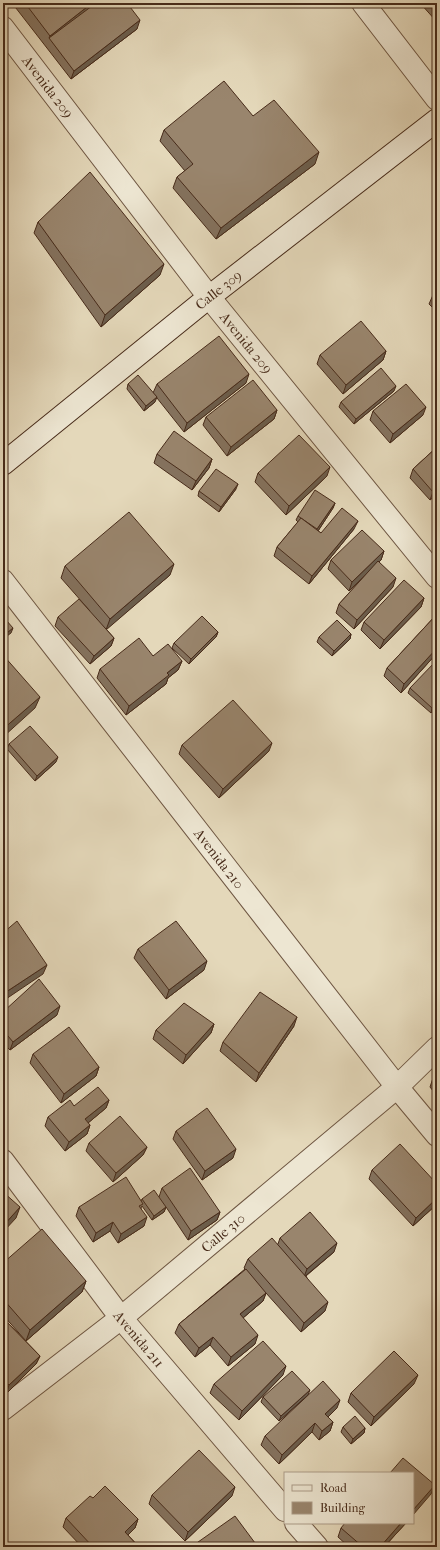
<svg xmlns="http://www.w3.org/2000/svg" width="440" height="1550" font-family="'IM FELL French Canon',serif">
<rect width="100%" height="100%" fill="#e4d8ba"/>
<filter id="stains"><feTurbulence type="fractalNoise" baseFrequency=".005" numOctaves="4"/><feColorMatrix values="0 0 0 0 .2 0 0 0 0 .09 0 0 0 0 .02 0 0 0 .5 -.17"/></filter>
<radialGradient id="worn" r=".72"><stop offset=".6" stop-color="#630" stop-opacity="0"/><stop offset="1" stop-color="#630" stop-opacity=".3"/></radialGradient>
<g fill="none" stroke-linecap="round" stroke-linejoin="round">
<g stroke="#6e5642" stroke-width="24">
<g id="street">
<polyline points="363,3 437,99"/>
<path id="s1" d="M3,28L209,297L437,577"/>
<path id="s2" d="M3,581L397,1087L437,1135"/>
<path id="s3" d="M3,1161L121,1318L285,1510"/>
<path id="s4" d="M3,1409L121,1318L397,1087L437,1048"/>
<polyline points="296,1523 317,1547"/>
</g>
</g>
<g stroke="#472b1a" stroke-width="24">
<g id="secondary">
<path id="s5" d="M3,464L209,297L437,120"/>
</g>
</g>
<use href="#street" stroke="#ede6d2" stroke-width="22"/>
<use href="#secondary" stroke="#ede6d2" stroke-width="22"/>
</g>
<g fill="#84725e" stroke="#472b1a">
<polygon points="12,3 127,3 137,29 71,79"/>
<polygon points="420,3 437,3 437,22"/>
<polygon points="253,116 315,164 216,239 173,188 177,177 185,171 160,141 164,130"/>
<polygon points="38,222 160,275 101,327 34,233"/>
<polygon points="437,292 437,312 429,304 433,295"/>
<polygon points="386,351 383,360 343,394 317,364 320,355"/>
<polygon points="246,383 184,432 153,393 157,384"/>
<polygon points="128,384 155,402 144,411 127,389"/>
<polygon points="394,391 354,424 339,407 341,402"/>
<polygon points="277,410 274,419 227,456 203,425 206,417"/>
<polygon points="373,411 423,415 390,443 370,420"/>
<polygon points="437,447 437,494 430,500 410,478 413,469"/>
<polygon points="157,454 212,459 209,468 192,490 154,463"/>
<polygon points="258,473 327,476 286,515 255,482"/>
<polygon points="236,489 219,512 198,496 199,491"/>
<polygon points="335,503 333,508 318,531 321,533 354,529 309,584 274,556 277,547 298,522 296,520 298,516"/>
<polygon points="384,551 381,560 379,562 393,587 354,629 336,613 339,604 370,570 349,591 328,569 331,560"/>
<polygon points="65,566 170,575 106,629 114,638 111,646 90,664 55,626 58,617 90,611 61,578"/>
<polygon points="424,598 421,607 380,649 361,630 364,622"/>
<polygon points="437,614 437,653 401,693 384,676 387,668"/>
<polygon points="218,632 216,637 189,664 172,648 174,643"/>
<polygon points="351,634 350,639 332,656 317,642 319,637"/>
<polygon points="153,656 182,661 178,670 168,678 166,684 126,715 97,678 100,669"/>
<polygon points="410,688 437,706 431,713 408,693"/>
<polygon points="9,744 56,762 35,781 7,749"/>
<polygon points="182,745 269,751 219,798 179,754"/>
<polygon points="138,949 204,970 166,999 134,958"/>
<polygon points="3,1012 57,1015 10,1050 3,1043"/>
<polygon points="214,1024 211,1033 183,1064 153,1039 156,1030"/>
<polygon points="294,1026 256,1082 220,1051 223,1042"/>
<polygon points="33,1054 99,1067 96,1076 61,1103 30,1063"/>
<polygon points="437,1072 437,1096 430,1087 434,1075"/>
<polygon points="109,1100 106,1108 88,1123 90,1125 87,1134 65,1151 45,1126 48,1117 74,1106"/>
<polygon points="176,1131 233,1158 202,1180 173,1139"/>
<polygon points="89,1143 147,1147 143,1155 113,1182 86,1151"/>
<polygon points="372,1170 437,1184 437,1204 413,1226 369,1179"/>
<polygon points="162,1188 220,1212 217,1220 188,1240 166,1207 164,1212 152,1220 142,1206 141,1208 144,1226 118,1243 110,1231 93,1242 76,1216 79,1207 141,1201 142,1199 159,1197"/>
<polygon points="280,1238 334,1252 306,1276 325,1311 301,1332 266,1293 263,1301 243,1318 255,1344 228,1366 210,1345 195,1357 175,1333 179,1324 245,1269 244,1268 248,1259 278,1244"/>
<polygon points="3,1263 86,1281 82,1292 26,1341 3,1315"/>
<polygon points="3,1318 40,1356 36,1364 6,1394 3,1391"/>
<polygon points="283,1375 239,1420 210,1393 214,1384"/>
<polygon points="414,1384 371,1426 348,1402 351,1393"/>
<polygon points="308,1395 279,1421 261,1402 263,1397"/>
<polygon points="337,1408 328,1417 333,1422 330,1431 319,1440 312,1432 279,1464 261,1445 265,1436"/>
<polygon points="343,1427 365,1428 364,1433 351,1444 341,1432"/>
<polygon points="152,1495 232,1496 185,1541 149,1504"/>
<polygon points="93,1498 138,1519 135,1528 128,1535 139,1547 82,1547 63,1527 66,1518"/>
<polygon points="406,1523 384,1547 349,1547 338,1537 341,1528"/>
</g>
<g fill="#6b5d4c" stroke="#472b1a">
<polygon points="92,3 103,3 49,38 50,36"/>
<polygon points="140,20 137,29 71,79 74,71"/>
<polygon points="319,152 315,164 216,239 221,228"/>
<polygon points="164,264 160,275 101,327 105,315"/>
<polygon points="386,351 383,360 343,394 346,385"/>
<polygon points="249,374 246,383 184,432 187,423"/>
<polygon points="396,386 394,391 354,424 356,419"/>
<polygon points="157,397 155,402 144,411 146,406"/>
<polygon points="426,407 423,415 390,443 393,434"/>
<polygon points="277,410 274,419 227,456 231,447"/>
<polygon points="212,459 209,468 192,490 196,481"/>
<polygon points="330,467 327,476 286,515 289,506"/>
<polygon points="238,484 236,489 219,512 221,507"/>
<polygon points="437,488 437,494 430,500 433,492"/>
<polygon points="335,503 333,508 316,534 317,529"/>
<polygon points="358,521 354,529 309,584 312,576"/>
<polygon points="384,551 381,560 349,591 352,582"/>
<polygon points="174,564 170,575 106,630 110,619"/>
<polygon points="396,578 393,587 354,629 357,620"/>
<polygon points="424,598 421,607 380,649 384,640"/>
<polygon points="13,628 11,633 3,639 3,636"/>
<polygon points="218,632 216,637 189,664 191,659"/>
<polygon points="351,634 350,639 332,656 334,651"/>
<polygon points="114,638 111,646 90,664 94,656"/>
<polygon points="437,648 437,653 401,693 404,684"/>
<polygon points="182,661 178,670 168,678 166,684 126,715 129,706 167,673"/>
<polygon points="40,697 35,708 3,737 3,729"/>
<polygon points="437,703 437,706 431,713 432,708"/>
<polygon points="272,743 269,751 219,798 223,789"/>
<polygon points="58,757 56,762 35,781 37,776"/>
<polygon points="207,961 204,970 166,999 169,990"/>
<polygon points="47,965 43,974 3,1001 3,994"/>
<polygon points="60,1006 57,1015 10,1050 13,1042"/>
<polygon points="297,1017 294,1026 256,1082 259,1073"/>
<polygon points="214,1024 211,1033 183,1064 186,1055"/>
<polygon points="99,1067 96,1076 61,1103 64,1094"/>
<polygon points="109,1100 106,1108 82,1128 85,1119"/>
<polygon points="90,1125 87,1134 65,1151 69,1142"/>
<polygon points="147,1147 143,1155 113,1182 116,1173"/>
<polygon points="236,1149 233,1158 202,1180 205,1171"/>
<polygon points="437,1198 437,1204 413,1226 416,1218"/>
<polygon points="20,1207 16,1218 3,1232 3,1226"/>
<polygon points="166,1207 164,1212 152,1220 154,1216"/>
<polygon points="220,1212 217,1220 188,1240 191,1231"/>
<polygon points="147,1217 144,1226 118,1243 121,1234"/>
<polygon points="113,1222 110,1231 93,1242 96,1233"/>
<polygon points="337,1243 334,1252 304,1277 307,1269"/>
<polygon points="86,1281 82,1292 26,1341 30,1330"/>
<polygon points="266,1293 263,1301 237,1323 240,1314"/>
<polygon points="328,1302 325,1311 301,1332 304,1323"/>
<polygon points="258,1335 255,1344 228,1366 231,1357"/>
<polygon points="213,1337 210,1345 195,1357 199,1348"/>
<polygon points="40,1356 36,1364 6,1394 9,1385"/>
<polygon points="286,1366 283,1375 239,1420 242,1411"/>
<polygon points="418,1375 414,1384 371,1426 374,1417"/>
<polygon points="310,1390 308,1395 279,1421 281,1416"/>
<polygon points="340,1400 337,1408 322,1423 325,1414"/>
<polygon points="333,1422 330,1431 319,1440 322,1431"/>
<polygon points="315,1423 312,1432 279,1464 282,1455"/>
<polygon points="365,1428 364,1433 351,1444 353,1439"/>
<polygon points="435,1485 431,1494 413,1515 413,1510"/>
<polygon points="235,1487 232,1496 185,1541 188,1532"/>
<polygon points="138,1519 135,1528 122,1541 125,1532"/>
<polygon points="401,1523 406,1523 384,1547 380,1547"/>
</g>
<g fill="#99856d" stroke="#472b1a">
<polygon points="25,3 92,3 50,36"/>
<polygon points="96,3 127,3 140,20 74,71 49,38"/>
<polygon points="431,3 437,3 437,10"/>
<polygon points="224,81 253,116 274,100 319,152 221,228 177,177 193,164 164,130"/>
<polygon points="90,172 164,264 105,315 38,222"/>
<polygon points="437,292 437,300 433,295"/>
<polygon points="361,321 386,351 346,385 320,355"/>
<polygon points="219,336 249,374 187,423 157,384"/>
<polygon points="381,368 396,386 356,419 341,402"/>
<polygon points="138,375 157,397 146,406 128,384"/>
<polygon points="253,380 277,410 231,447 206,417"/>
<polygon points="406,384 426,407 393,434 373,411"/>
<polygon points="174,431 212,459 196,481 157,454"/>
<polygon points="299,435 330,467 289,506 258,473"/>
<polygon points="437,447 437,488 433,492 413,469"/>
<polygon points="216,469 238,484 221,507 199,491"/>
<polygon points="315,490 335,503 317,529 298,516"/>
<polygon points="342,508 358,521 312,576 277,547 301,518 321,533"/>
<polygon points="129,512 174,564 110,619 65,566"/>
<polygon points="362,530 384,551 352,582 331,560"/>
<polygon points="378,561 396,578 357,620 339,604"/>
<polygon points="404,580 424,598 384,640 364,622"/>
<polygon points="79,599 114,638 94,656 58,617"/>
<polygon points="437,614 437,648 404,684 387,668"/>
<polygon points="202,616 218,632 191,659 174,643"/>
<polygon points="6,620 13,628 3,636 3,622"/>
<polygon points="337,620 351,634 334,651 319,637"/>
<polygon points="139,638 153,656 168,644 182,661 167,673 169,675 129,706 100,669"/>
<polygon points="3,655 40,697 3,729"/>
<polygon points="435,662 437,664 437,703 432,708 410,688"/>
<polygon points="233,700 272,743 223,789 182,745"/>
<polygon points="30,726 58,757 37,776 9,744"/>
<polygon points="17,921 47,965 3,994 3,933"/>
<polygon points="176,921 207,961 169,990 138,949"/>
<polygon points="39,979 60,1006 13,1042 3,1030 3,1012"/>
<polygon points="260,992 297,1017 259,1073 223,1042"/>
<polygon points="184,1003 214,1024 186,1055 156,1030"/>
<polygon points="69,1027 99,1067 64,1094 33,1054"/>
<polygon points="437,1072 437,1078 434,1075"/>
<polygon points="98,1087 109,1100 85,1119 90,1125 69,1142 48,1117 70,1100 74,1106"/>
<polygon points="207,1108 236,1149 205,1171 176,1131"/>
<polygon points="120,1116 147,1147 116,1173 89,1143"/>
<polygon points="400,1144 437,1184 437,1198 416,1218 372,1170"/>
<polygon points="190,1168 220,1212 191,1231 162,1188"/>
<polygon points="126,1177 143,1204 139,1206 147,1217 121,1234 113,1222 96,1233 79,1207"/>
<polygon points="154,1190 166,1207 154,1216 142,1199"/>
<polygon points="3,1192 20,1207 3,1226"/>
<polygon points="310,1212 337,1243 307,1269 280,1238"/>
<polygon points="42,1229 86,1281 30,1330 3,1299 3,1263"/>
<polygon points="272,1238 328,1302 304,1323 248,1259"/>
<polygon points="246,1269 266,1293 240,1314 258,1335 231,1357 213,1337 199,1348 179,1324"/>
<polygon points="3,1318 40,1356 9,1385 3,1379"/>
<polygon points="263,1341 286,1366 242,1411 214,1384"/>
<polygon points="394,1351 418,1375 374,1417 351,1393"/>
<polygon points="292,1371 310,1390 281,1416 263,1397"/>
<polygon points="323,1381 340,1400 325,1414 333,1422 322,1431 315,1423 282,1455 265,1436"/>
<polygon points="355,1416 365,1428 353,1439 343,1427"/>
<polygon points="199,1450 235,1487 188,1532 152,1495"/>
<polygon points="403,1458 435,1485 413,1510 413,1473 390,1473"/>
<polygon points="105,1486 138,1519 125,1532 139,1547 93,1547 66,1518 90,1496 93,1498"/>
<polygon points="235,1516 258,1547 191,1547"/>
<polygon points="345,1523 401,1523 380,1547 363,1547 341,1528"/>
</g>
<g text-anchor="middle" stroke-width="3" stroke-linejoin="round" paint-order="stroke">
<g font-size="14" fill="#472b1a" stroke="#ede6d2">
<text dy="5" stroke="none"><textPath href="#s1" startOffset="74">Avenida 209</textPath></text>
<text dy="5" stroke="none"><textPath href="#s5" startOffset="277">Calle 309</textPath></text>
<text dy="5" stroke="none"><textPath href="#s1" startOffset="398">Avenida 209</textPath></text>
<text dy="5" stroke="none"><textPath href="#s2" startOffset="352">Avenida 210</textPath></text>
<text dy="5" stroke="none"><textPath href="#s4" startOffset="282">Calle 310</textPath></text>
<text dy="5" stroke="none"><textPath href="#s3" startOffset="224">Avenida 211</textPath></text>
</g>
</g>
<rect width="440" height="1550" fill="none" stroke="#e4d8ba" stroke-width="16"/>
<rect x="4" y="4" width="432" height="1542" fill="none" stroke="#472b1a" stroke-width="2"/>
<rect x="8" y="8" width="424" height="1534" fill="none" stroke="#472b1a"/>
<rect x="284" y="1472" width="130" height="52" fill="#ede6d2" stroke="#ab9b88"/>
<rect x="292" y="1485" width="20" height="6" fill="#ede6d2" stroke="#ab9b88"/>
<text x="320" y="1492" font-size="12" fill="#472b1a">Road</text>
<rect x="292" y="1502" width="20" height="12" fill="#99856d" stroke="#ab9b88"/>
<text x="320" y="1512" font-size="12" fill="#472b1a">Building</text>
<rect width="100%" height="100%" filter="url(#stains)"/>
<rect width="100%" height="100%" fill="url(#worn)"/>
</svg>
